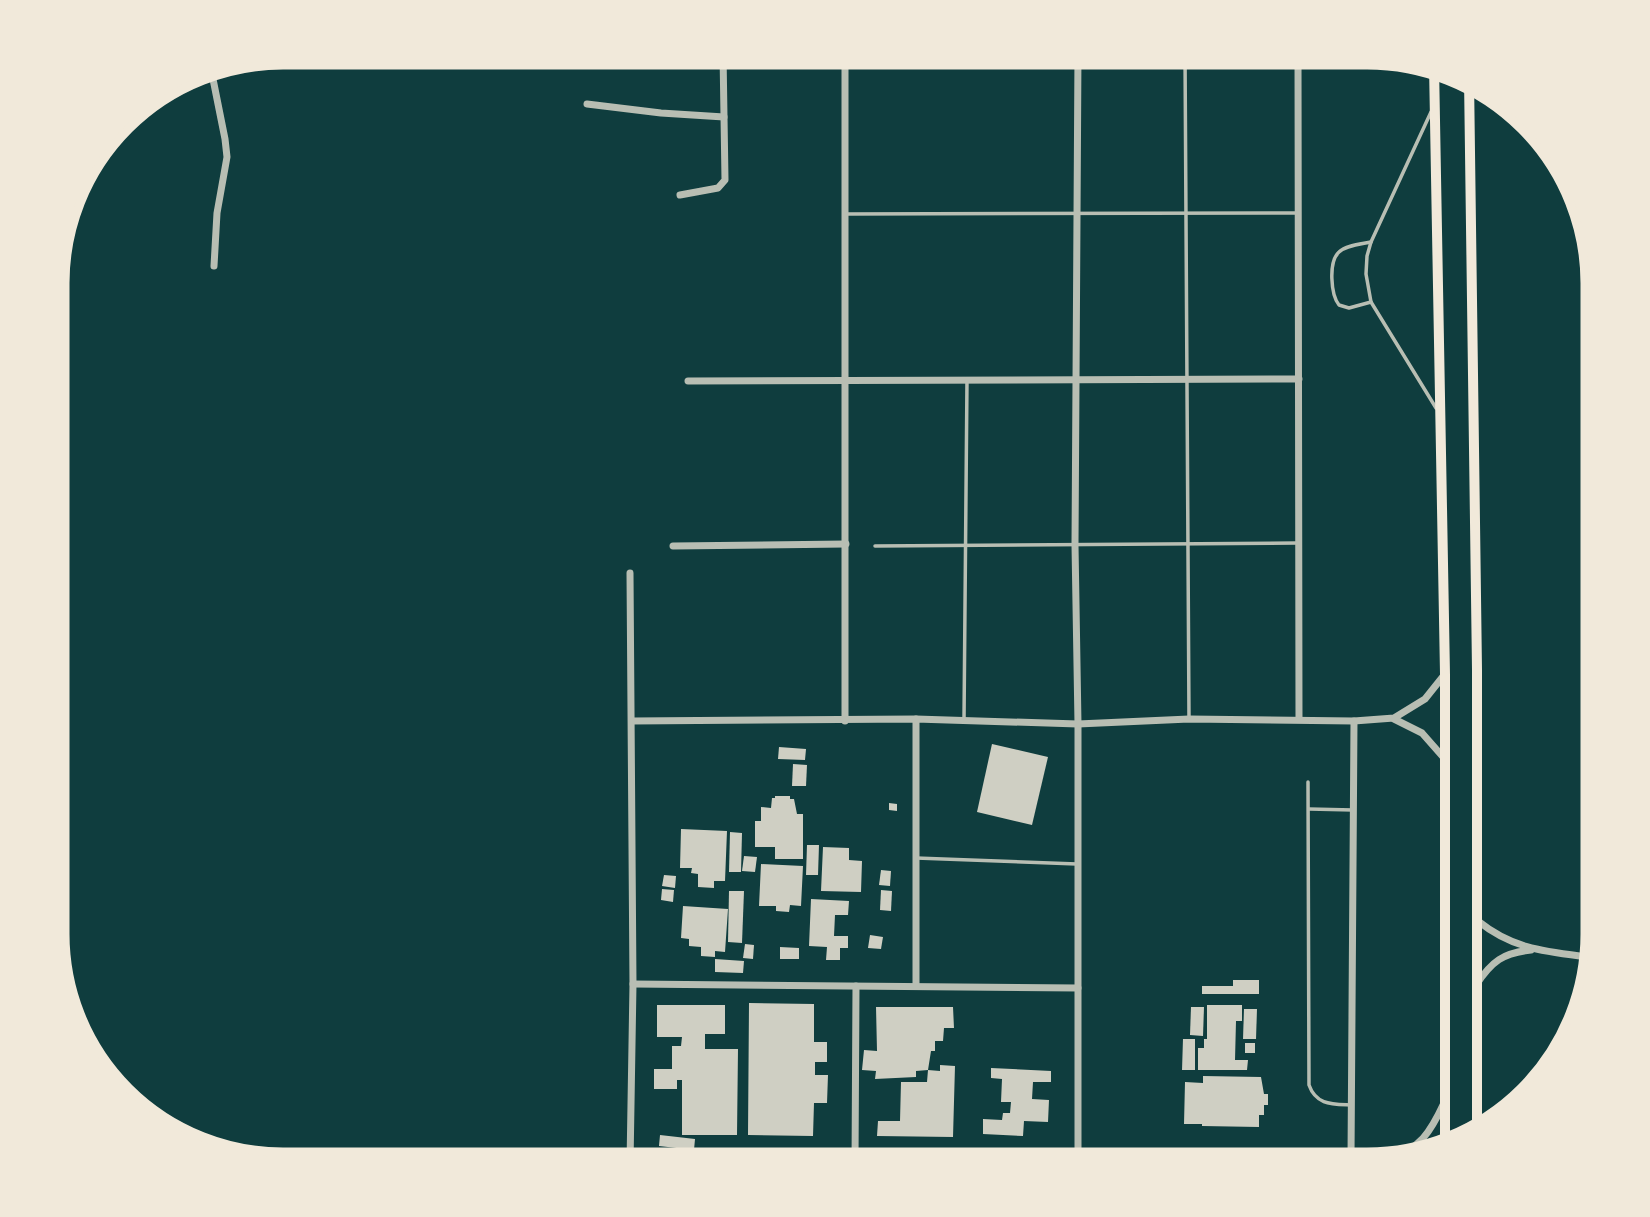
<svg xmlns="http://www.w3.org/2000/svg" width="1650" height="1217" font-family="Quicksand,sans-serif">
<rect width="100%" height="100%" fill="#0f3d3e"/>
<g fill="#cfcfc3">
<polygon points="992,744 1048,757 1032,825 977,812"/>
<polygon points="779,747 806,749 805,760 778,759"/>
<polygon points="793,764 807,765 806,786 792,786"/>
<polygon points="775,796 790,796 790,799 794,799 797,814 803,814 803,859 775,859 775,847 755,847 755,821 761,821 761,807 771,808 772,798 775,798"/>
<polygon points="889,803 897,804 897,811 889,810"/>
<polygon points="681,829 727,831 725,881 714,881 714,888 698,887 698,874 691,873 692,868 680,868"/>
<polygon points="730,832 742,833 741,872 729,872"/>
<polygon points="807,845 819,845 818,875 806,875"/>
<polygon points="823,847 849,848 849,860 862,861 861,892 821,891"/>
<polygon points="744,856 757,857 755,872 742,871"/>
<polygon points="761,864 803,866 801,906 790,905 789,912 776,911 776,906 759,906"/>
<polygon points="881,870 891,871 890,886 879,885"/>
<polygon points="664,875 676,876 675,888 662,886"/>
<polygon points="662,889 674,890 673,902 661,900"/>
<polygon points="881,890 892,891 891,911 880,910"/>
<polygon points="729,891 744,891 742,943 728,942"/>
<polygon points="811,899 849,901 848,915 835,915 834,936 848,936 848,948 840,948 840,960 826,960 827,947 809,946"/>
<polygon points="683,906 728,909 725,952 715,951 715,957 701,956 701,947 689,946 689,939 681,938"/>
<polygon points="870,935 883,937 881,949 868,948"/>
<polygon points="745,944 754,945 753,959 743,958"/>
<polygon points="780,947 799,948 799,959 780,959"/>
<polygon points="715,959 744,961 743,973 715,972"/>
<polygon points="1233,980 1259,980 1259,994 1202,994 1202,986 1233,986"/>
<polygon points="749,1003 814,1004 814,1042 827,1042 827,1062 815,1062 815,1075 828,1075 827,1103 814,1103 813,1136 748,1135"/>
<polygon points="657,1005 725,1005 725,1034 705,1034 705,1049 738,1049 737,1135 682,1135 682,1080 677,1080 677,1089 654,1089 654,1069 672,1069 672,1046 681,1046 682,1037 657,1037"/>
<polygon points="1207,1005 1242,1005 1242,1021 1236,1021 1235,1060 1248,1060 1247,1070 1198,1070 1198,1048 1204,1048 1204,1039 1207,1039"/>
<polygon points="876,1007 953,1007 954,1028 944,1028 943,1041 935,1041 935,1051 931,1051 928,1070 916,1071 916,1077 875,1079 876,1071 862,1070 864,1050 877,1051"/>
<polygon points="1191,1007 1204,1007 1203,1036 1190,1035"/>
<polygon points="1244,1009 1257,1009 1256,1039 1243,1039"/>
<polygon points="1183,1039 1195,1039 1195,1070 1182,1070"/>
<rect x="1245" y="1043" width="10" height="10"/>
<polygon points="940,1065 955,1066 953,1137 877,1136 878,1121 900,1121 901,1082 927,1082 928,1070 940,1071"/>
<polygon points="991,1068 1051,1071 1051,1082 1033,1082 1032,1099 1049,1100 1048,1122 1024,1121 1023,1136 983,1134 983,1119 1002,1120 1003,1113 1010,1113 1011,1102 1001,1102 1002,1079 991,1078"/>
<polygon points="1203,1076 1261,1077 1264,1094 1268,1094 1268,1105 1264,1105 1264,1115 1259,1115 1259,1127 1202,1126 1202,1124 1184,1124 1185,1082 1203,1083"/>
<polygon points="660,1135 695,1139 694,1150 659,1146"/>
</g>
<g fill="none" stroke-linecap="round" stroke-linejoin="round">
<g stroke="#b8beb3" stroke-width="3.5">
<polyline points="1185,53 1189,717"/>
<polyline points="1431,112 1371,242 1367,256 1366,274 1371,302 1436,408"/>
<polyline points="846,214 1297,213"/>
<path d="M1371,302L1349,308L1339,305C1331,295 1328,262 1339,252C1346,245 1362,244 1371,242"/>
<polyline points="875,546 1297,543"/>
<polyline points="964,720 967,380"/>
<path d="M1308,782L1309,1085C1316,1105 1332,1104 1351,1105"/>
<polyline points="1309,809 1353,810"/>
<polyline points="916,858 1077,864"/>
</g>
<g stroke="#b8beb3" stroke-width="7">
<polyline points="1078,53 1075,545 1078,724 1078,1164"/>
<polyline points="1298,53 1299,719"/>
<polyline points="210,64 225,139 227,157 217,213 214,266"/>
<polyline points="587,104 661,113 724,117"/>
<polyline points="680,195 718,188 725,180 723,53"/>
<polyline points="688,381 1299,379"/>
<polyline points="673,546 846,544"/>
<polyline points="1394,719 1422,733 1444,758"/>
<polyline points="632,721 916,719 1078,724 1189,719 1354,721 1394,718 1425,699 1445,674"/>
<polyline points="845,721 845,53"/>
<path d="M1478,921C1515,951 1550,952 1595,958"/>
<polyline points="633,984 1078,988"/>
<path d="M1476,985C1492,961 1503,953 1531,950"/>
<polyline points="916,986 916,719"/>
<polyline points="630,1158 1303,1155 1392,1159"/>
<polyline points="1351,1158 1354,721"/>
<path d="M1388,1158C1420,1150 1431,1131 1444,1103"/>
<polyline points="630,1164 633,984 630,573"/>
<polyline points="855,1164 856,986"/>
</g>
<g stroke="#f1e9da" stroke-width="10">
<polyline points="1434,65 1445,674 1445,1147"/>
<polyline points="1469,78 1477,670 1477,1135"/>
</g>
</g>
<path d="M0 0H1650V1217H0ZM283 65H1367A218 218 0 0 1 1585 283V934A218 218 0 0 1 1367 1152H283A218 218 0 0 1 65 934V283A218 218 0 0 1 283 65Z" fill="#f1e9da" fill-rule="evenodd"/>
<path fill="none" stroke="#f1e9da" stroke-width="9" d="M283 65H1367A218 218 0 0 1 1585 283V934A218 218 0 0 1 1367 1152H283A218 218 0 0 1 65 934V283A218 218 0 0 1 283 65Z"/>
</svg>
